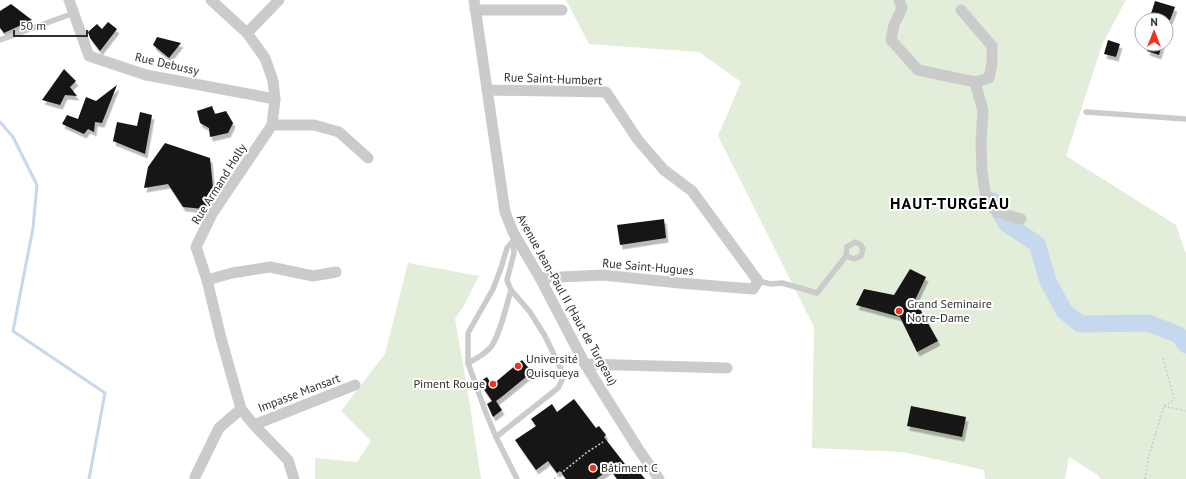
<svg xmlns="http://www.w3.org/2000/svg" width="1186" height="479" font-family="'PT Sans',sans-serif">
<defs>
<filter id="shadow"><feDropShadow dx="2.5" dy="4.5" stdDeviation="0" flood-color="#0004"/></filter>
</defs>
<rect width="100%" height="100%" fill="#fff"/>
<g fill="#e2edda">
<polygon points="566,0 1126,0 1102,45 1066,156 1176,225 1186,254 1186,479 1101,479 1098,475 1069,457 1065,479 985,479 984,470 903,452 812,448 814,327 718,136 741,82 699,52 589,44"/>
<polygon points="408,263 479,276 463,307 455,319 468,393 481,479 315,479 315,458 357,462 371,441 341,411 385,354"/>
</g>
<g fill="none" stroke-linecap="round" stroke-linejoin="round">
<polyline stroke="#c5d8ee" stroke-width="3" points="0,122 13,137 37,185 33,228 13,331 105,393 89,479"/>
<polyline stroke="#c5d8ee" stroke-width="17" points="993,201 1007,224 1037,244 1048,281 1064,311 1080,324 1148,323 1179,335 1186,345"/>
</g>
<g fill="#151515" filter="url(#shadow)">
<polygon points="1155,1 1175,7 1170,20 1149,20"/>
<polygon points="11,4 32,20 4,33 0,28 0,11"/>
<polygon points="108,22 117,29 100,51 90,38 88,32 97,24 102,29"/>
<polygon points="157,37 181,43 169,58 153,45"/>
<polygon points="1108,40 1120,44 1116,57 1104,54"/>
<polygon points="1149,44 1162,44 1159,55 1147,51"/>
<polygon points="64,69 76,81 70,87 77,96 65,95 60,105 42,100"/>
<polygon points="117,85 102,123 95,122 94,132 88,129 84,134 62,124 67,115 78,119 86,97 96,101"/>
<polygon points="212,106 215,114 226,111 233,123 228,133 210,137 209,128 200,123 197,111"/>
<polygon points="140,112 152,115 145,154 113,141 117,122 137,126"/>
<polygon points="165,143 210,158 214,198 204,209 183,207 168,184 144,188 148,167"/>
<polygon points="664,219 666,238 620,245 617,225"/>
<polygon points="910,269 926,277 915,300 938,341 917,352 900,317 856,305 864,289 894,295"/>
<polygon points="522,360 532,372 504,395 496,401 502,410 493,417 487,404 492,401 479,382 487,377 492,385"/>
<polygon points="574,399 596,428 599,426 606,435 604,437 628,468 634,465 645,479 617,479 610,469 596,479 566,479 560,471 557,473 548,461 536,470 515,440 536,426 531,419 552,404 557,412"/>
<polygon points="911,406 966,417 962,437 907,426"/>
</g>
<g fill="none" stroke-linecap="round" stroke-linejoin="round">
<g stroke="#cbcbcb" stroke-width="1.5" stroke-dasharray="2 2" stroke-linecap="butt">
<polyline points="1164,406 1186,411"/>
<polyline points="554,479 586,453 603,442"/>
<polyline points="1145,479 1148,459 1164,406 1171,402 1174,398 1163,358"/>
</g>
<g stroke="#cbcbcb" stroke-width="5.5">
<polyline points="0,40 74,13"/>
<polyline points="1086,112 1186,119"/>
<polyline points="513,234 513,241 507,248 501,268 493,289 468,333 468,363 486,413 496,437 517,479"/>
<polyline points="758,281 771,284 782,283 817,293 846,256 854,259 861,256 863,249 860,244 855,242 847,247 846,256"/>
<path d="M468,363C476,359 483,355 489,349C499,340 507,303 511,290"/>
<polyline points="496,437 558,388 562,380 561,369 545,336 530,312 511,290 507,280 514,253 513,241"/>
</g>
<g stroke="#cbcbcb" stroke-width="11">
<polyline points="69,0 89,56 146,75 275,99"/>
<polyline points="211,0 247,33 265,58 273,81 275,99 272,125 212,214 196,247 207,280 221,338 241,409 254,425 288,460 294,479"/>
<polyline points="474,0 505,212 513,232 540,278 585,364 637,447 659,479"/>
<polyline points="899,0 902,8 894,25 891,40 918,70 975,82 989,78 992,63 992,46 961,10"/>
<polyline points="475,10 562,10"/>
<polyline points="247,33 279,0"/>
<polyline points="975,82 983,111 981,142 982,171 985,192 997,212 1021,219"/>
<polyline points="487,90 606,92 638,140 664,170 692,191 758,281 753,289 679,283 603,275 540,278"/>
<polyline points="272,125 314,125 339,132 368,158"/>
<polyline points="207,280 232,273 270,267 313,276 336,272"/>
<polyline points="585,364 727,368"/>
<polyline points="254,425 355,385"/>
<polyline points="195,477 219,428 241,409"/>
</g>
</g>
<g fill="#f43021" stroke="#fff" stroke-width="1.5">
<circle cx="899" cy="311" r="4"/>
<circle cx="518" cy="366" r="4"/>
<circle cx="493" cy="384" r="4"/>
<circle cx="593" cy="468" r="4"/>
</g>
<g text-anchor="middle" stroke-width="4" stroke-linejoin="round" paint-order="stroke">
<g font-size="12" fill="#2e2e2e" stroke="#fff">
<text transform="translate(167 64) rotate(13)" y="4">Rue Debussy</text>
<text transform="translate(553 79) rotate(2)" y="4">Rue Saint-Humbert</text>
<text transform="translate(219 184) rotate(-58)" y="4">Rue Armand Holly</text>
<text transform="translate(648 267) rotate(5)" y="4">Rue Saint-Hugues</text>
<text transform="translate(567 300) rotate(61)" y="4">Avenue Jean-Paul II (Haut de Turgeau)</text>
<text transform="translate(299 393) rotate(-21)" y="4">Impasse Mansart</text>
</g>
<g font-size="12" fill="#2e2e2e" stroke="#fff" text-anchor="start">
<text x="907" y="308">Grand Seminaire<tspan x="907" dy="14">Notre-Dame</tspan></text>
<text x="526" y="363">Université<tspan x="526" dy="14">Quisqueya</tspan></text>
<text x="485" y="388" text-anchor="end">Piment Rouge</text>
<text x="601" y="472">Bâtiment C</text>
</g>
<g font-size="16" font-weight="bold" letter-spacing="1" fill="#000" stroke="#fff">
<text x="950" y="209">HAUT-TURGEAU</text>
</g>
</g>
<g transform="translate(1154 32)"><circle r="19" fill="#ffffff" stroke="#ababab"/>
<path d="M0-3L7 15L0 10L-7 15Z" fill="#f43021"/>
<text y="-6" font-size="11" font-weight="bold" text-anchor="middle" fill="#2e2e2e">N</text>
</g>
<path d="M14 30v6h73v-6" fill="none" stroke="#2e2e2e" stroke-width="2"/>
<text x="20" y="30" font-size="12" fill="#2e2e2e" stroke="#ffffff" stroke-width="3" paint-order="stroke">50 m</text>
</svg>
